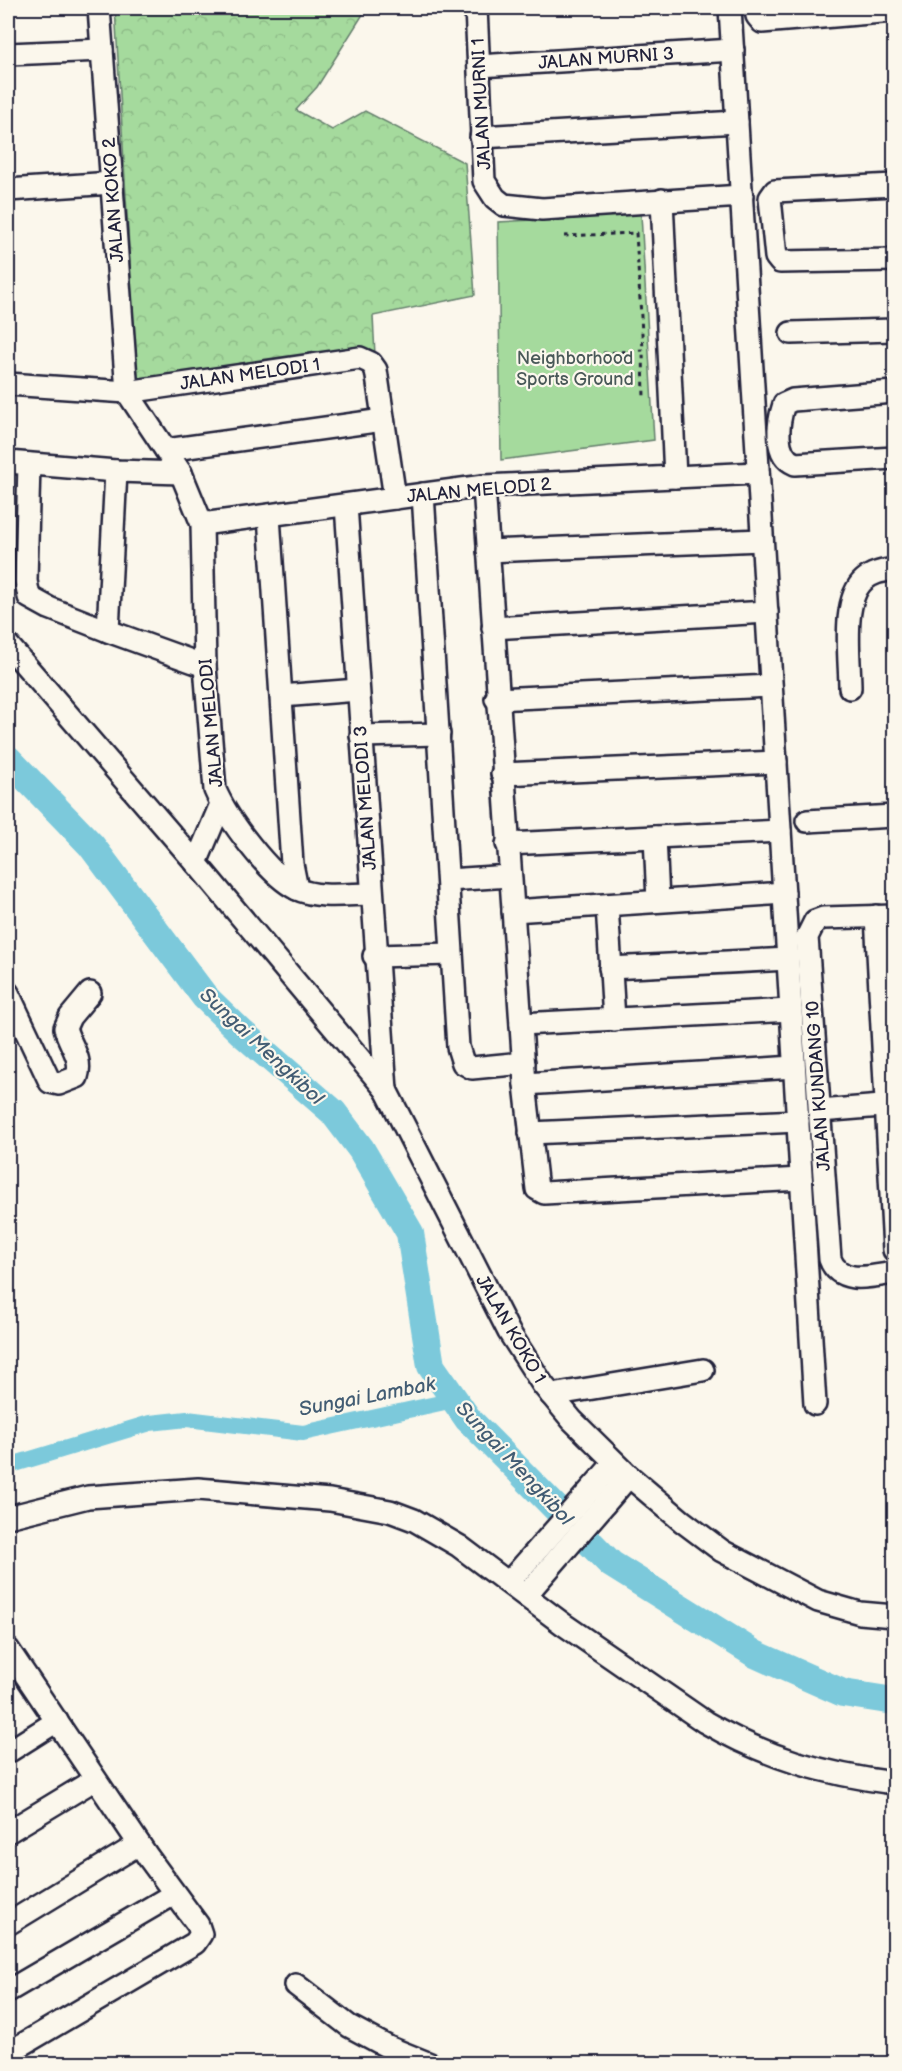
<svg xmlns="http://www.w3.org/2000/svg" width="902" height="2071" font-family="'Balsamiq Sans',sans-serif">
<defs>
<pattern id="forest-crowns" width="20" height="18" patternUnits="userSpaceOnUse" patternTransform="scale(1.5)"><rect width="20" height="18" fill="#a5da9d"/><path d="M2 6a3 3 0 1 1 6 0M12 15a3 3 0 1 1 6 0" fill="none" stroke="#8ebb88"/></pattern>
</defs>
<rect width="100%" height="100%" fill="#fbf7ec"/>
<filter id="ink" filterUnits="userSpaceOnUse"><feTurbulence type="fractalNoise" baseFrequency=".0167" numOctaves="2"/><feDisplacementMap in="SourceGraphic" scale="12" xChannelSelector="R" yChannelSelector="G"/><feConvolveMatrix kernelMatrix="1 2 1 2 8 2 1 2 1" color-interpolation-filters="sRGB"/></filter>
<g filter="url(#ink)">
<polygon fill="#a5da9d" stroke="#647e6c" stroke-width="1.5" points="641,214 654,440 501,460 498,222"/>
<polygon fill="url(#forest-crowns)" stroke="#647e6c" stroke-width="1.5" points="115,8 367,8 317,87 296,110 332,130 365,111 465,163 475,295 373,316 375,355 137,385"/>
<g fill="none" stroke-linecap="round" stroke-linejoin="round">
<polyline stroke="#7cc9db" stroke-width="16" points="8,1466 150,1423 187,1419 303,1433 454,1400"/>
<polyline stroke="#7cc9db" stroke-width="28" points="8,759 91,845 205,997 241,1032 333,1112 361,1149 410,1233 431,1366 468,1419 611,1564 755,1654 843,1693 894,1701"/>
<g stroke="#22223b" stroke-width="26">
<g id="minor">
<path d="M99,8L127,392L181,473L202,524L205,666L215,790C227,818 269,876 297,889C318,899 349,894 371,894"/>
<polyline points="476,8 484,181 495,198 504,205 542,209 742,196"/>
<polyline points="730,8 815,1404"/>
<polyline points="756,8 757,16 762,22 894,11"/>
<polyline points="8,54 102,50"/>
<polyline points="479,66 733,50"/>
<polyline points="481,137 737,122"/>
<polyline points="894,185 775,191 770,198 776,257 780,262 894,260"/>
<polyline points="8,190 112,183"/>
<polyline points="662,200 675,477"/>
<polyline points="791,333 894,330"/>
<polyline points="8,384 127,392 360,358 371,363 376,370 395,498"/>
<path d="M894,392L793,400L784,404C778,422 773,455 795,464L894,458"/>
<polyline points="166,450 383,420"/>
<polyline points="8,462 116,471 181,473"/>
<polyline points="29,464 26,581 29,597 49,608 108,631 205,666"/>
<polyline points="484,486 525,1084 537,1189 544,1193 801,1179"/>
<polyline points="423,494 458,1047 463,1063 472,1068 524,1063"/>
<polyline points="346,505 386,1090"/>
<polyline points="269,516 292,864 297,889"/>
<polyline points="202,524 484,486 758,473"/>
<polyline points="488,551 762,540"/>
<polyline points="493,628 767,612"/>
<polyline points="108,631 116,471"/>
<polyline points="8,645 196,863 386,1090 509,1332 543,1385 572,1420 629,1476 682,1521 722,1551 818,1601 860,1613 894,1616"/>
<path d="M850,688C850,659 841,600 864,580C873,572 883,571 894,569"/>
<polyline points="281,696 358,690"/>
<polyline points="496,699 771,686"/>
<polyline points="361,736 439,734"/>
<polyline points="502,774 776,762"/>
<polyline points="807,821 894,816"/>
<polyline points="655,837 658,901"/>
<polyline points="507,844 780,831"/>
<polyline points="196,863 221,804"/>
<polyline points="448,880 510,876"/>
<polyline points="607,905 614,1020"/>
<polyline points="513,911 784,893"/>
<polyline points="876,916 894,1250"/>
<path d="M894,916L823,918L815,921L807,937L830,1259C840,1286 872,1276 894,1273"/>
<polyline points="374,956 452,954"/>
<polyline points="610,968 788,959"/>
<path d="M8,993L50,1082L59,1084L77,1077C83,1058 70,1046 65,1028L70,1017L90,993"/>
<polyline points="521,1024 791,1010"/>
<polyline points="525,1084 794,1067"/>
<polyline points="820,1111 894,1105"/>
<polyline points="530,1133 798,1121"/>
<polyline points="551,1395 703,1370"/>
<path d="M8,1517L88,1497L198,1489L330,1500L390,1511L414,1520L459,1546L563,1624L705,1722C767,1758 824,1774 894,1783"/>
<polyline points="509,1582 614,1463"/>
<polyline points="526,1595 629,1476"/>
<polyline points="8,1649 148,1857 198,1925 201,1934 195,1943 8,2053"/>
<polyline points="8,1752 57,1721"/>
<polyline points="8,1832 94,1780"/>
<polyline points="8,1924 139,1844"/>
<polyline points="296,1985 349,2026 388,2047 430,2064"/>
<polyline points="8,1991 174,1894"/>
</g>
</g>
<g stroke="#22223b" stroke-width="3" stroke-dasharray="4.5 4.5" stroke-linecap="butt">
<polyline points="564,236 636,233 643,350"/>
<polyline points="594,354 643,350 644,399"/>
</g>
<use href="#minor" stroke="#fbf7ec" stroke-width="21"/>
</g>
</g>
<g text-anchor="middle" stroke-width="4.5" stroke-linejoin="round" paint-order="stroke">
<g font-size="18" fill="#22223b" stroke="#fbf7ec">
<text transform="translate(606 58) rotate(-4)" y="6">JALAN MURNI 3</text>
<text transform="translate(481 104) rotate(-93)" y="6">JALAN MURNI 1</text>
<text transform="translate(113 200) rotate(-94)" y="6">JALAN KOKO 2</text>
<text transform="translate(250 374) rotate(-8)" y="6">JALAN MELODI 1</text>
<text transform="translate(479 490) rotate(-5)" y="6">JALAN MELODI 2</text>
<text transform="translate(211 723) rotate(-95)" y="6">JALAN MELODI</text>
<text transform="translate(365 798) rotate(-94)" y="6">JALAN MELODI 3</text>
<text transform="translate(818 1086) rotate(-94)" y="6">JALAN KUNDANG 10</text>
<text transform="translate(511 1329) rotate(60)" y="6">JALAN KOKO 1</text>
</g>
<g font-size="18" fill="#495958" stroke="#fbf7ec">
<text x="575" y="364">Neighborhood<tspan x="575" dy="21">Sports Ground</tspan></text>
</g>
<g font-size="20" font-style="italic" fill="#425c73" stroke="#fbf7ec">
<text transform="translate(262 1046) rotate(43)" y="7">Sungai Mengkibol</text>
<text transform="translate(367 1396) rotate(-11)" y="7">Sungai Lambak</text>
<text transform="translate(515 1463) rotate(47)" y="7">Sungai Mengkibol</text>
</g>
</g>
<rect width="902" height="2071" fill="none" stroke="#fbf7ec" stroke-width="30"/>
<rect x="15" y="15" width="872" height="2041" fill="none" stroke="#22223b" stroke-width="2" filter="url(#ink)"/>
</svg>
